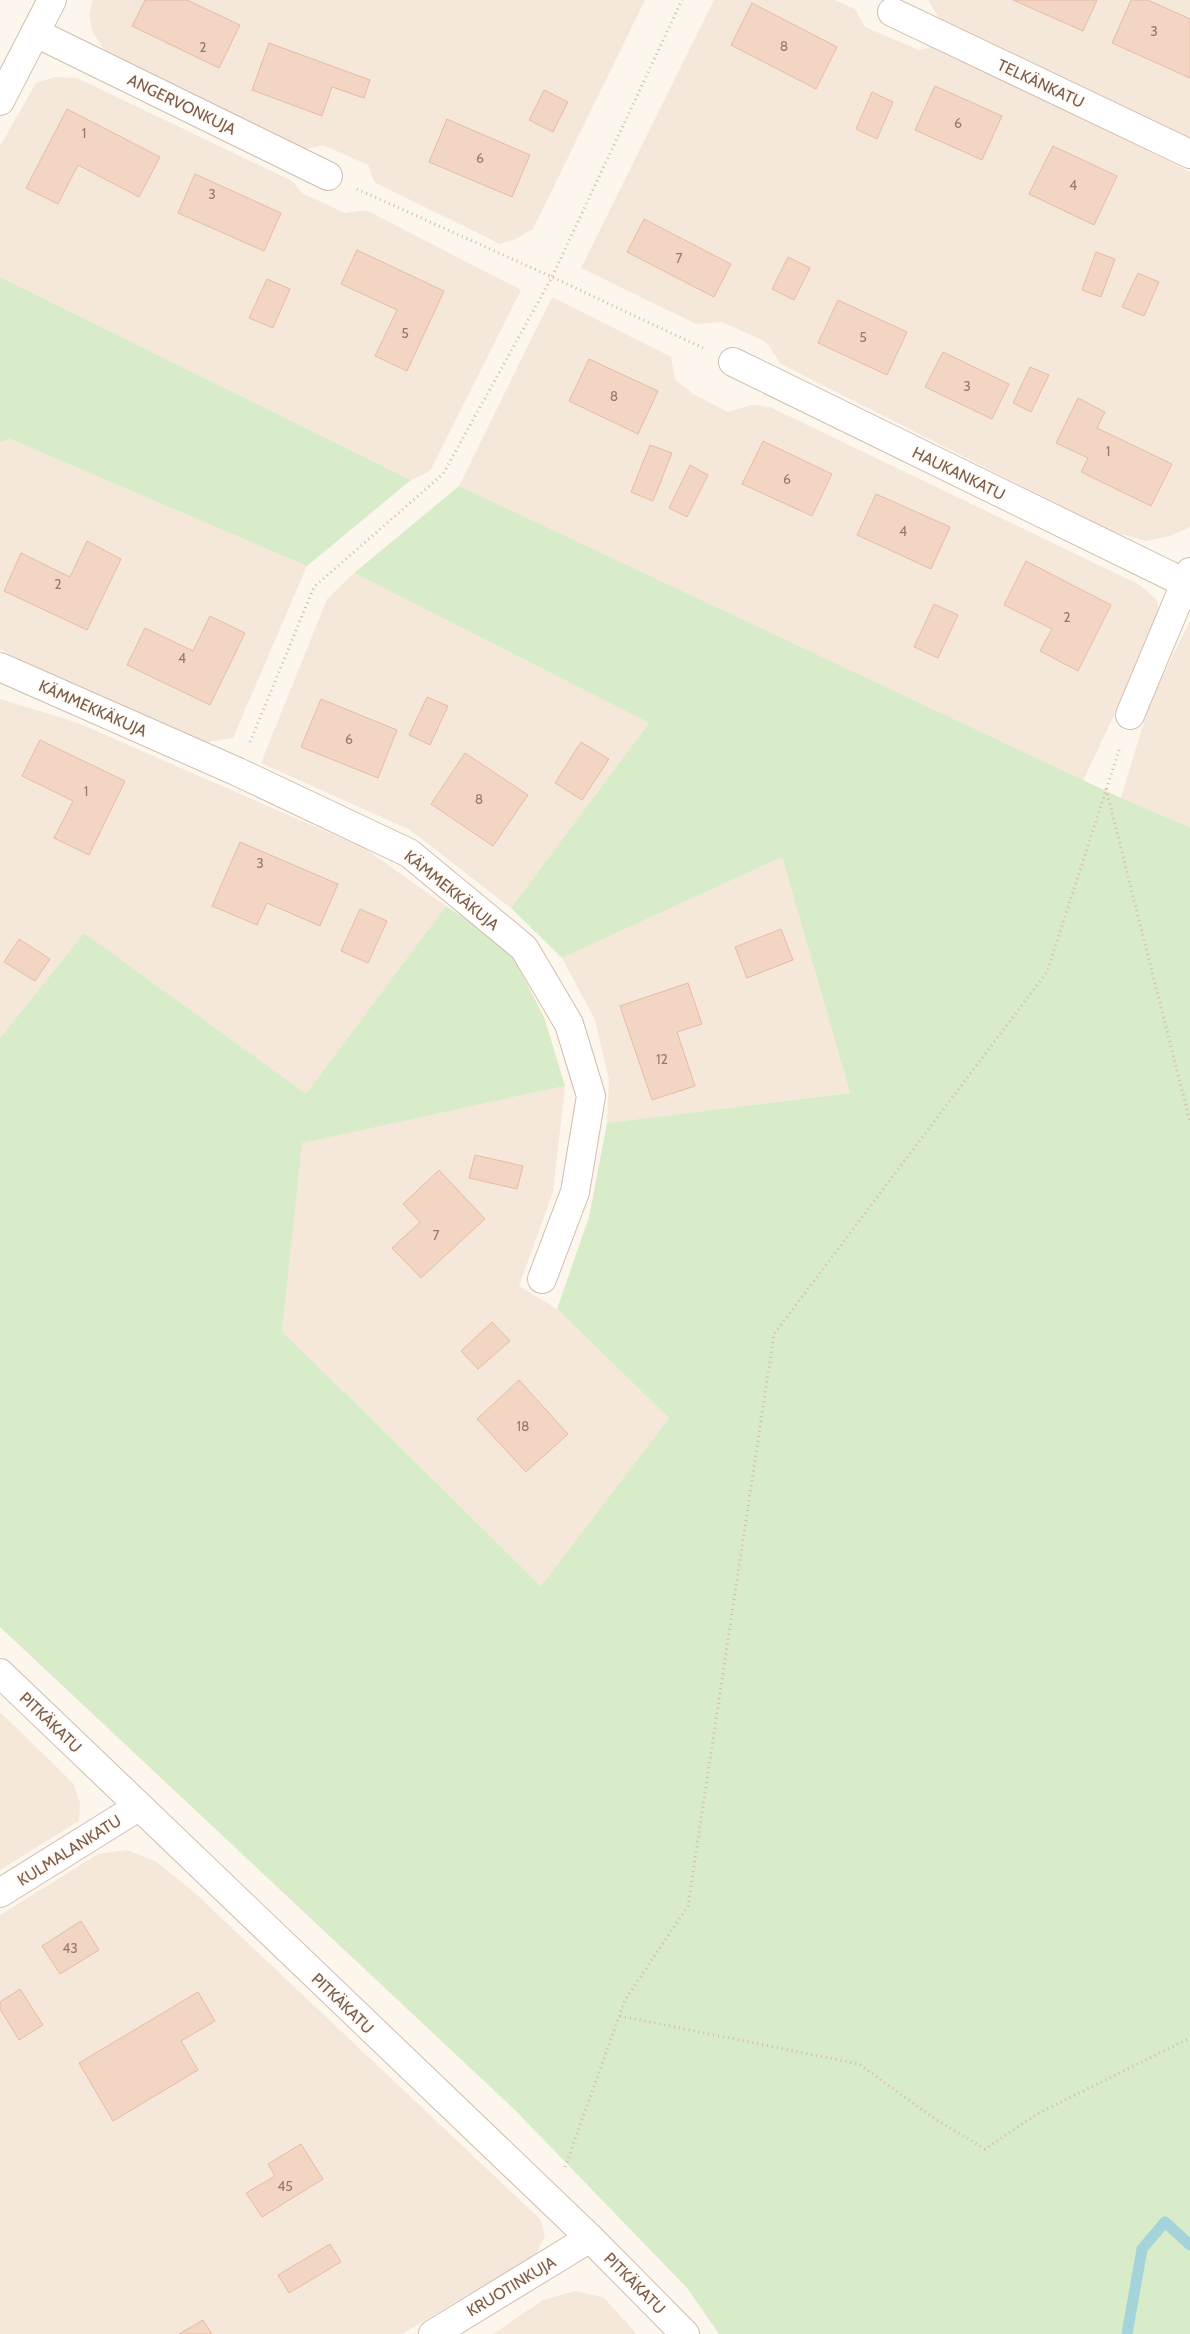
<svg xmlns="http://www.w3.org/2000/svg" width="1190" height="2334" font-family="Cabin,sans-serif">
<rect width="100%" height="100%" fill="#fdf6ec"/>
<g fill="#f5e8da">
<polygon points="93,0 645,0 533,229 516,239 500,244 374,182 368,165 323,145 303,150 106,52 92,31 89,13"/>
<polygon points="714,0 835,0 855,9 865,27 919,50 939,45 1190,172 1190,527 1170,536 1146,541 1111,531 781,364 766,342 722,322 696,324 581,268"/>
<polygon points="928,0 1190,0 1190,139 940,20"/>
<polygon points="55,77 77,78 292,181 302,193 345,213 366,210 521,290 430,471 411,480 0,277 0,146 36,83"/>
<polygon points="552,297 671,357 675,379 693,394 728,412 751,405 770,407 1140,585 1157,600 1160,618 1083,781 459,486"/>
<polygon points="10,439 307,566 233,738 207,742 47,674 0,649 0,442"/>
<polygon points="354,573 649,723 511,908 410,830 261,763 327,599"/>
<polygon points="1190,621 1190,827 1121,798 1150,702"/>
<polygon points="0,699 78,723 364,848 446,906 306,1095 84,933 0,1038"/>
<polygon points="782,857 850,1093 607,1123 609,1080 595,1020 562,958"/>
<polygon points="565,1086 553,1192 519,1286 557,1309 669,1418 541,1586 282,1331 301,1143"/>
<polygon points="0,1712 73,1783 80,1802 79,1821 0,1870"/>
<polygon points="127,1850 157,1862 196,1894 540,2219 545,2236 536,2254 402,2334 0,2334 0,1915 98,1854"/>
<polygon points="575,2291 603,2297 637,2334 493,2334 543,2300"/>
</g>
<g fill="#d8ecc9">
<polygon points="0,277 411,480 307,566 10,439 0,442"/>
<polygon points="459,486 1121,798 1190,827 1190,2334 719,2334 687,2288 515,2110 0,1627 0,1038 84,933 306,1094 446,906 508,947 544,1017 565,1086 302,1143 282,1331 541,1586 669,1418 557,1309 589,1217 607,1123 850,1093 782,857 562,958 511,908 649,723 354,573"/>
</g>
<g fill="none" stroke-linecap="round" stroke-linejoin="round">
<polyline stroke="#a5d3da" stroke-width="11" points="1127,2334 1142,2249 1165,2222 1190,2245"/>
</g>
<g fill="#f3d5c3" stroke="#e6bba3">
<polygon points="145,0 187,0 240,25 219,68 132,26"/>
<polygon points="1013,0 1097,0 1083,31"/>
<polygon points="1131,0 1148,0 1190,19 1190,78 1112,43"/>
<polygon points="752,3 837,47 816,89 731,45"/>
<polygon points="269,43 370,80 364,98 332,87 322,116 252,90"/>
<polygon points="935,86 1002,116 982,160 915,130"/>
<polygon points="544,90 568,102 553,132 529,120"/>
<polygon points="872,92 893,102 877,139 856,129"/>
<polygon points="67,109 160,157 139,197 78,165 58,204 26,188"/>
<polygon points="447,119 530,155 512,197 429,162"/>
<polygon points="1053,146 1117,176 1094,225 1029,194"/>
<polygon points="195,174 281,213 264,251 178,213"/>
<polygon points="644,219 731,264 714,297 627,252"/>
<polygon points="357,250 444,291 407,371 375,356 397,310 341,284"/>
<polygon points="1096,252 1115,259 1101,297 1082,290"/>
<polygon points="788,257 810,268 794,300 772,289"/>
<polygon points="1138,273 1159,282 1144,316 1122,307"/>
<polygon points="267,279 290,289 273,328 249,318"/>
<polygon points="838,300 907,332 887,375 818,343"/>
<polygon points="943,352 1009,384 992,419 925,387"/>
<polygon points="589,359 658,391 638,434 569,401"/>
<polygon points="1030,367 1049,375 1031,412 1013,403"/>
<polygon points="1078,398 1105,412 1097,428 1172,464 1151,506 1081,472 1088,458 1056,443"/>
<polygon points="763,441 832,474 812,516 742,484"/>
<polygon points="650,445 672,453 653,501 631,492"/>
<polygon points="690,465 708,475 687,517 669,508"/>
<polygon points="876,494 950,527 931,569 857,535"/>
<polygon points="87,541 121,559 87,630 4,591 21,553 70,577"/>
<polygon points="1026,561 1111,605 1078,671 1040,651 1052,629 1004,605"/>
<polygon points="934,604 958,615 938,658 914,647"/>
<polygon points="210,616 245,633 210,705 127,665 145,628 193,651"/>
<polygon points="427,697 448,706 430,745 409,735"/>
<polygon points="321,699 397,730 378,778 301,747"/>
<polygon points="40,740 125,781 89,855 54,838 73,801 22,776"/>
<polygon points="581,742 609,759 582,800 555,783"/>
<polygon points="465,753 528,795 493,846 431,804"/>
<polygon points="240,842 338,884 320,926 267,903 257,925 212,906"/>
<polygon points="360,909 387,921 368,963 341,951"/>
<polygon points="781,929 793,960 747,978 735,947"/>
<polygon points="19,939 50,959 35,981 4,962"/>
<polygon points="688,983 702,1024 677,1032 695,1086 652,1100 620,1006"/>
<polygon points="475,1155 523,1166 517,1189 469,1178"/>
<polygon points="439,1170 485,1219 421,1278 392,1248 420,1222 403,1204"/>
<polygon points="492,1322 510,1341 478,1369 461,1351"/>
<polygon points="519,1380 568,1434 526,1472 477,1419"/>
<polygon points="81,1921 99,1950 60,1974 42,1946"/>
<polygon points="20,1989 43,2025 19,2040 0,2009 0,2002"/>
<polygon points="198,1992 215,2021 181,2041 198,2070 113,2121 79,2063"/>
<polygon points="301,2144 323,2179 262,2217 246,2193 275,2176 268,2164"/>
<polygon points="330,2244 341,2262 289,2293 278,2275"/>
<polygon points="203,2320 212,2334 179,2334"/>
</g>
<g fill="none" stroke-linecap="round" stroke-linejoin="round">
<g stroke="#d1beb0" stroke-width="30">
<g id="minor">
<polyline points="892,12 1190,154"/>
<polyline points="36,33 328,176"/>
<polyline points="0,101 52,0"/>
<polyline points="733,362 1185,583"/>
<polyline points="0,667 238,772 409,853 524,948 569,1024 591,1096 575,1192 542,1279"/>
<polyline points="1130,715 1190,572"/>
<polyline points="0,1893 138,1807"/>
<polyline points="433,2334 590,2238"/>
</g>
</g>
<g stroke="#d1beb0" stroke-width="30">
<polyline id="tertiary" points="0,1673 590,2238 685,2334"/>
</g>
<g stroke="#d9b8a5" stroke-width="3" stroke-dasharray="1 4" stroke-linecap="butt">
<polyline points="357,189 552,277 703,348"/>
<polyline points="250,742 314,587 443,474 552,277 682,0"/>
<polyline points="1106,789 1190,1122"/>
<polyline points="620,2016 859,2064 932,2117 985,2149 1037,2114 1190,2038"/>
<polyline points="565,2167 625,2000 688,1906 774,1334 1047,972 1120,747"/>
</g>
<use href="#minor" stroke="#fff" stroke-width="28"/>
<use href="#tertiary" stroke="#fff" stroke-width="28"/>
</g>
<g text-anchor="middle" stroke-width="4" stroke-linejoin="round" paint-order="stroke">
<g font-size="14" fill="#987a6a">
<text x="1154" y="36">3</text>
<text x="784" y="51">8</text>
<text x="203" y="52">2</text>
<text x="958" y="128">6</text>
<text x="84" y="138">1</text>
<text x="480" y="163">6</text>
<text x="1073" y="190">4</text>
<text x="212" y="199">3</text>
<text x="679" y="263">7</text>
<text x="405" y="338">5</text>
<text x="863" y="342">5</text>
<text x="967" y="391">3</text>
<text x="614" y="401">8</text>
<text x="1108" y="456">1</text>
<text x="787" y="484">6</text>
<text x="903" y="536">4</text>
<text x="58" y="589">2</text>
<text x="1067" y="622">2</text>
<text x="182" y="663">4</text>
<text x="349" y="744">6</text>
<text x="86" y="796">1</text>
<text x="479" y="804">8</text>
<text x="260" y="868">3</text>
<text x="662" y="1064">12</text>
<text x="436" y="1240">7</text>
<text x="523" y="1431">18</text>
<text x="70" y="1953">43</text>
<text x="285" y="2191">45</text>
</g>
<g font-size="16" fill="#7a5c4d" stroke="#fffaf3">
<text transform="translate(1041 83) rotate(25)" y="6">TELKÄNKATU</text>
<text transform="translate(182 104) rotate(26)" y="6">ANGERVONKUJA</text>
<text transform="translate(959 473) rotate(26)" y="6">HAUKANKATU</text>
<text transform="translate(93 708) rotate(24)" y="6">KÄMMEKKÄKUJA</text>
<text transform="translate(452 890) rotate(39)" y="6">KÄMMEKKÄKUJA</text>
<text transform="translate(51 1722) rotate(44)" y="6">PITKÄKATU</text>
<text transform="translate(69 1850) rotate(-32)" y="6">KULMALANKATU</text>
<text transform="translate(343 2003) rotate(44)" y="6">PITKÄKATU</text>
<text transform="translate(635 2283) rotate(45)" y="6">PITKÄKATU</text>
<text transform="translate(511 2286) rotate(-31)" y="6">KRUOTINKUJA</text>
</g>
</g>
</svg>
